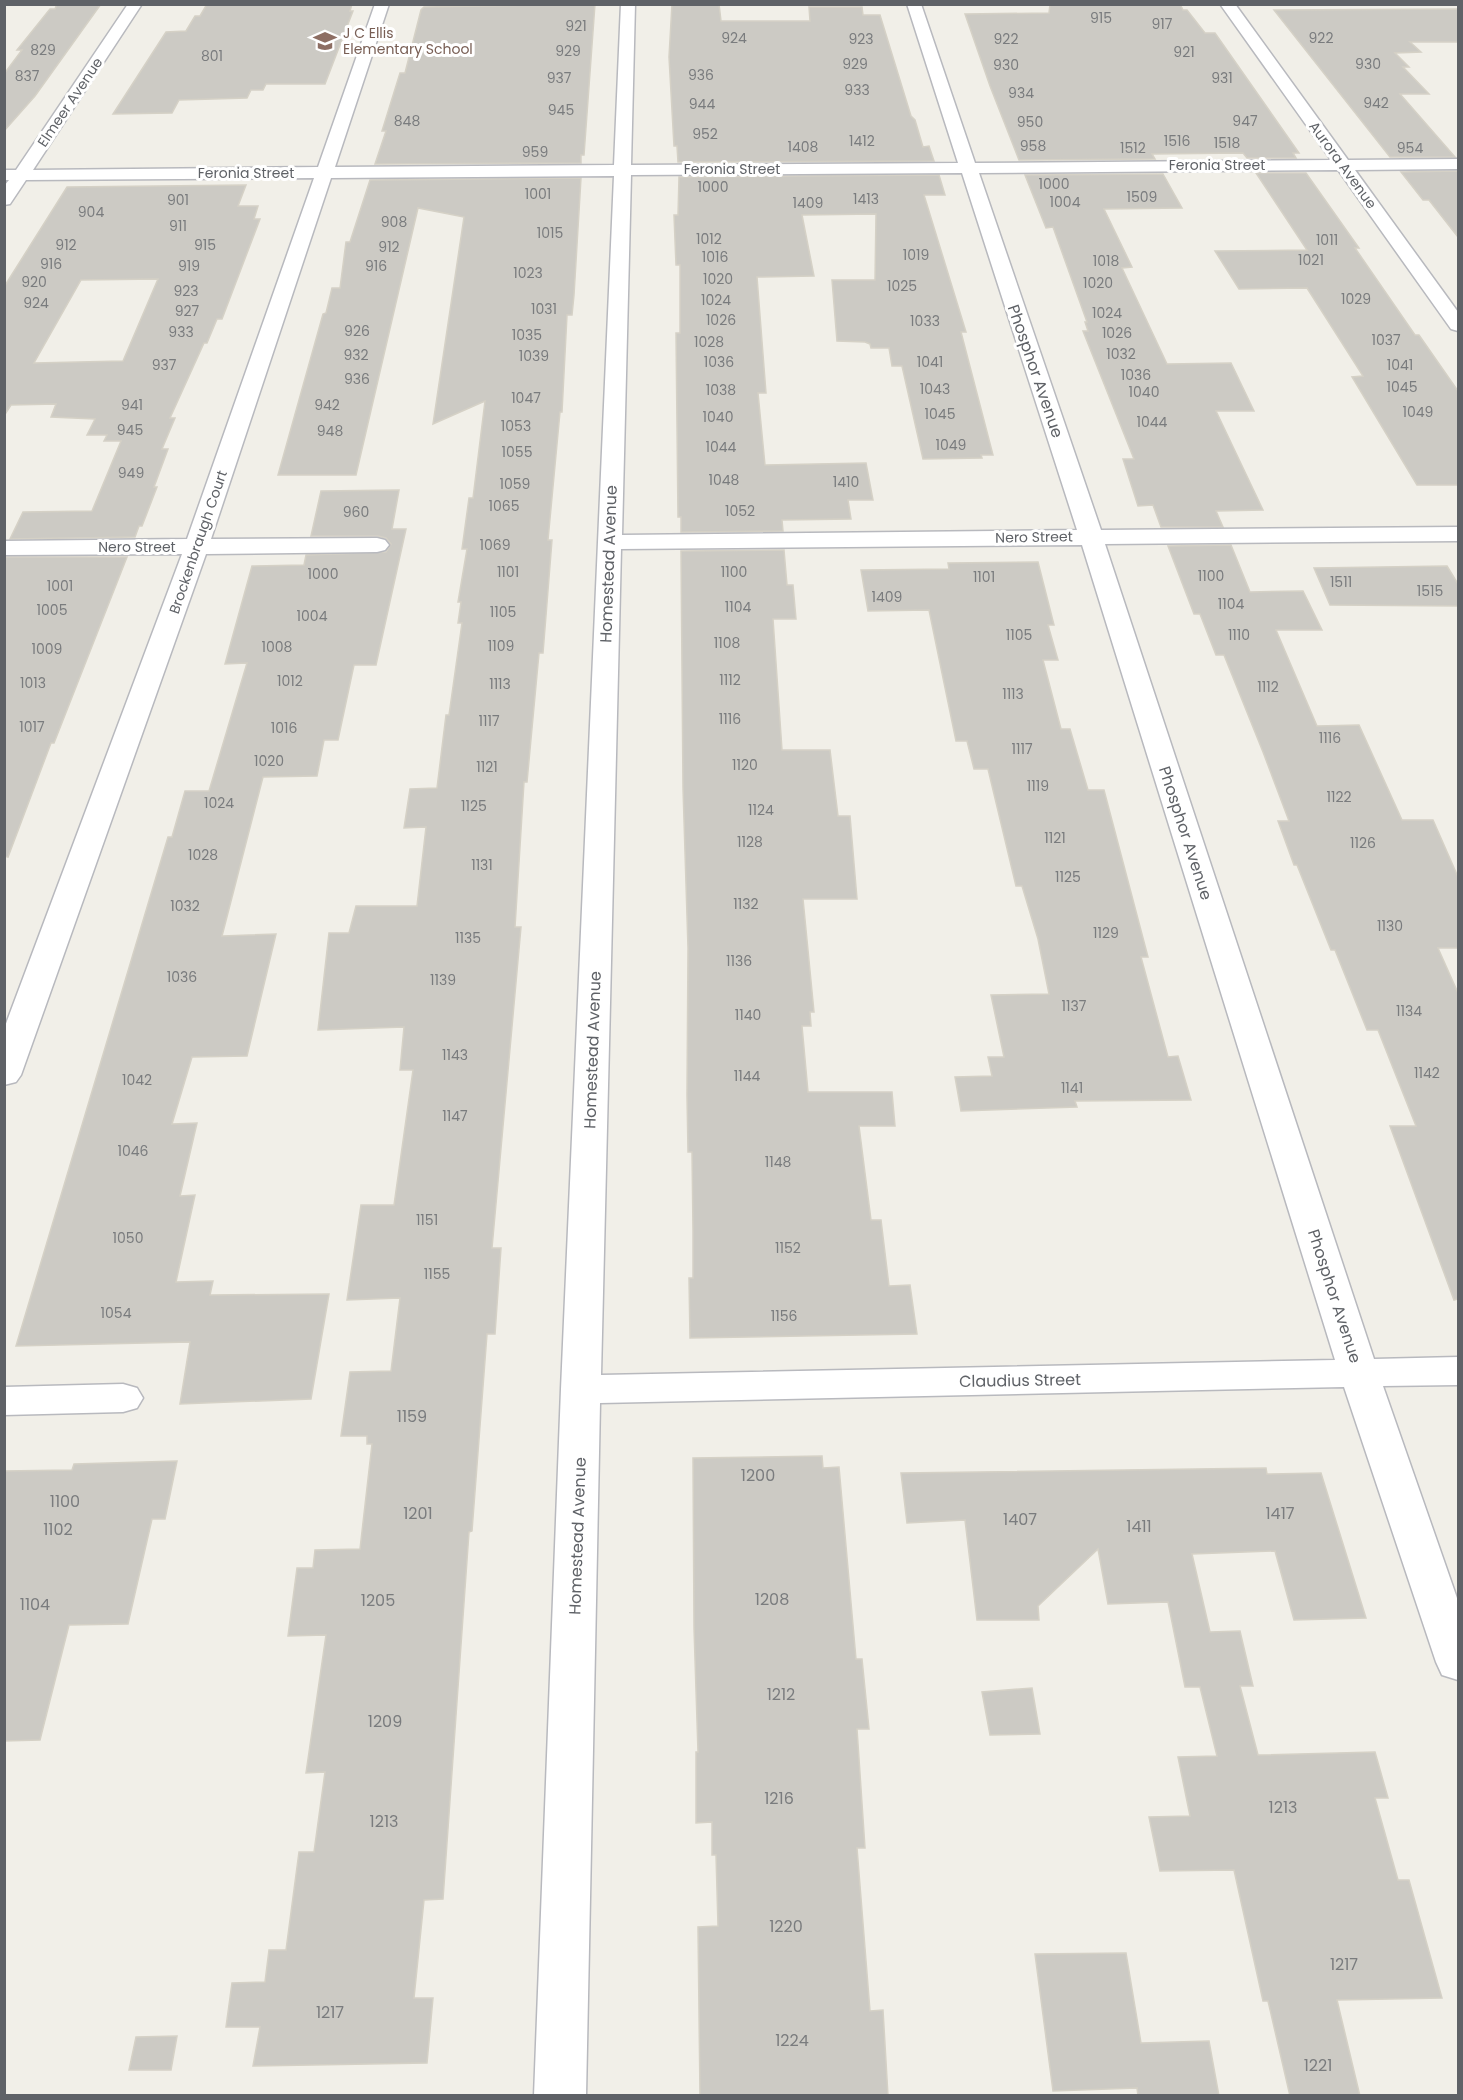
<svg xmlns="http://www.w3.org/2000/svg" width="1463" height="2100" font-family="Poppins,sans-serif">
<rect width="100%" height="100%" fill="#f1efe8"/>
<g fill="#cccac4" stroke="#d5d1c6" stroke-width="1.5" fill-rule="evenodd">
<polygon points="57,4 101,4 35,96 4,131 4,74 22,50 17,50 50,9 55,9"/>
<polygon points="207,4 352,4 350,11 353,11 325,84 266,84 263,90 251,90 247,98 179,100 172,113 113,114 166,32 186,31 195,16 200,16"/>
<polygon points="595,4 584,155 581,155 581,163 375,164 386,131 382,131 400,73 405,73 421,10 424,7"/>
<polygon points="672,4 719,4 721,21 810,21 809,7 862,7 863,15 880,15 911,116 915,120 923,147 929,146 934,161 678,162 677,146 674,146 669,57"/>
<polygon points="1050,4 1180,4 1183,10 1187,10 1205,33 1215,33 1299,153 1293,153 1296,158 1247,158 1243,153 1152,154 1155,159 1019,160 990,86 965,14 1049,13"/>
<polygon points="1458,9 1458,42 1410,42 1421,52 1395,53 1409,67 1403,67 1429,94 1400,94 1455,157 1390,157 1274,10"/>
<polygon points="1458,171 1458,237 1429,200 1423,200 1401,172"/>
<polygon points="1256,173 1306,173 1359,248 1355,248 1415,335 1419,335 1458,391 1458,485 1417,485 1352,377 1363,376 1307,288 1239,289 1215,251 1307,250"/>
<polygon points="1163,174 1182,208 1104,209 1132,267 1122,268 1167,364 1231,363 1254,411 1216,411 1263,510 1216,511 1223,527 1161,527 1153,505 1138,506 1123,459 1134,459 1083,331 1088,331 1085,322 1087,322 1053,227 1046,228 1025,175"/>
<polygon points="939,175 945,195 924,195 966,332 961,332 993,455 981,455 982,458 923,459 902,366 892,366 889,348 871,348 870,344 865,342 837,341 832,280 875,280 876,214 802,215 814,276 757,277 766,393 758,393 765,465 866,463 873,500 848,500 851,519 782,520 783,531 681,532 681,517 678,517 676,333 680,333 680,265 676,265 674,215 678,215 679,177"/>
<polygon points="581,178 574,295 572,315 567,315 562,412 560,412 548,540 552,540 543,653 539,653 527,782 524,782 515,927 521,927 492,1248 501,1248 495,1334 487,1334 472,1531 469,1532 443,1899 424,1900 414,1998 433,1998 427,2063 253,2066 260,2027 226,2027 232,1983 265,1982 269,1950 286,1950 299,1852 314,1852 325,1772 306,1773 326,1635 288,1636 297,1568 313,1568 315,1550 360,1549 372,1444 367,1444 367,1436 341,1436 350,1372 391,1371 400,1298 347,1300 361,1205 394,1205 413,1070 400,1070 404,1027 318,1030 329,933 349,933 356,906 417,906 426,827 404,828 410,789 437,788 446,715 449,715 462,623 458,623 461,602 458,602 467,549 462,549 469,498 473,498 485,401 433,424 464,217 418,208 356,475 278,475 323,314 326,313 332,288 340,288 346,242 350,242 370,180"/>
<path d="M246,185L238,206H258L254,219H260L222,319H217L207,343H204L170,418H175L162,449H168L154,487H157L142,526H139L135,537L10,539L23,512L92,511L121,441H104L107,435H87L95,419L51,417L56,404L11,405L4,416V287L67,187ZM158,279L123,361L34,363L81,280Z"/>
<polygon points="399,490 392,529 406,529 376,665 354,665 338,740 324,740 317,776 263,777 222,936 276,934 247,1056 192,1057 172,1124 197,1123 180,1196 195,1195 176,1282 213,1281 210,1295 329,1294 311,1399 180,1404 190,1342 16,1346 168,837 172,837 185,791 209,791 247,663 225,664 252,566 304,565 306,555 386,552 391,544 386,538 378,536 311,536 321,491"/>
<polygon points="1231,545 1250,592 1303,591 1322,630 1276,630 1317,726 1359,725 1402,820 1433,820 1458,877 1458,948 1438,948 1458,993 1458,1299 1454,1300 1390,1126 1416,1126 1378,1030 1367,1030 1335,950 1331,950 1297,865 1294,865 1278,821 1289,821 1263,752 1224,655 1216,655 1200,614 1194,614 1168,546"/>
<polygon points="784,550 787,585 793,585 796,619 773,619 782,750 830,750 838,816 850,816 857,899 803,899 814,1012 810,1012 811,1026 802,1026 808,1092 892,1092 895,1126 859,1126 871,1220 881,1220 889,1286 910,1285 917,1334 690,1338 689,1278 693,1278 693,1231 692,1152 688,1152 687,1095 688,948 683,788 681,551"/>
<polygon points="4,557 127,557 54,743 51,743 8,857 4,856"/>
<polygon points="1038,562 1054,625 1048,625 1058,660 1043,660 1061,729 1070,729 1088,790 1104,790 1148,957 1141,957 1168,1057 1178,1056 1191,1100 1075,1101 1077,1107 961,1111 955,1077 992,1076 988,1057 1004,1057 991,995 1049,994 1038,939 1022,886 1016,886 988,769 974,769 967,741 956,741 929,610 868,611 861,570 949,569 948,563"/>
<polygon points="1447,566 1458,584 1458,606 1330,605 1314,568"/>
<polygon points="822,1456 823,1468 839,1467 856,1659 862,1659 869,1729 857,1729 865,1848 857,1848 870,2011 883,2010 888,2096 700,2096 698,1927 718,1926 716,1855 712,1855 712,1822 696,1823 696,1752 698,1752 694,1628 693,1458"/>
<polygon points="177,1461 165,1519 152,1519 128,1624 69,1625 40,1740 4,1741 4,1471 72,1470 74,1464"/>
<polygon points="1266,1468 1267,1474 1321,1473 1366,1618 1294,1620 1275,1551 1192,1554 1210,1632 1240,1631 1253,1686 1240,1686 1258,1755 1375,1752 1388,1798 1375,1798 1398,1880 1409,1880 1442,1998 1337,2000 1360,2096 1290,2096 1268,2001 1263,2001 1234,1870 1160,1871 1149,1817 1190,1816 1178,1757 1217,1756 1200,1687 1185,1687 1168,1602 1108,1604 1098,1549 1038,1606 1039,1620 977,1620 965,1520 907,1523 901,1473"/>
<polygon points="1032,1688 1040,1734 990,1735 982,1692"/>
<polygon points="1126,1953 1141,2043 1209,2041 1219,2096 1138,2096 1137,2088 1053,2091 1035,1954"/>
<polygon points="177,2036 171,2070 129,2070 136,2037"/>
</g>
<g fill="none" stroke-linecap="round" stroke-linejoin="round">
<g stroke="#b8b9be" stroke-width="3">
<g id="minor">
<path d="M128,4H142L33,170L318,167L375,4H389L335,167L614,165L621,4H635L631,165L958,163L907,4H921L975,163L1331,160L1220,4H1235L1348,160L1458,159V169L1355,170L1458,312V331L1451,329L1338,170L979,173L1101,530L1458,527V541L1105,544L1374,1359L1458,1357V1385L1383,1386L1458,1601V1680L1442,1675L1436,1662L1344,1387L600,1403L586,2096H534L561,1389L614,176L331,178L211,539L377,538L385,540L389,545L385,550L377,552L206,554L21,1075L16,1082L4,1085V1029L182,554L4,555V541L187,539L314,178L26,180L10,204L4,205V186L9,180H4V170H16ZM962,173L1077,530L622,535L631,175ZM1082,545L1335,1360L601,1375L621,549Z"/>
<polygon points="123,1384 137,1388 143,1398 137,1408 123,1412 4,1415 4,1387"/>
</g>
</g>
<use href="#minor" fill="#fff" fill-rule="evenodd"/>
</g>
<defs>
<g id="school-bare" transform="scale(1.8)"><path d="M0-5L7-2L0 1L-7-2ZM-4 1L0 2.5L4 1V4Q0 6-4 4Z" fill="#8d6e63" stroke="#fff" stroke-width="2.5" paint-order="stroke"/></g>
</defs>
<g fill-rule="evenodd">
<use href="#school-bare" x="325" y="41"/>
</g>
<g text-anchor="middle" stroke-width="6" stroke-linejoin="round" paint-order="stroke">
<g font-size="14" fill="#7a7c7e">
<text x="1101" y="23">915</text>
<text x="1162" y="29">917</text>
<text x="576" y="31">921</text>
<text x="734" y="43">924</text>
<text x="1321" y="43">922</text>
<text x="861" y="44">923</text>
<text x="1006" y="44">922</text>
<text x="43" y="55">829</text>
<text x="568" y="56">929</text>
<text x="1184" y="57">921</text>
<text x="212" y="61">801</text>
<text x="855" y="69">929</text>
<text x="1368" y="69">930</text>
<text x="1006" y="70">930</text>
<text x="701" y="80">936</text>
<text x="27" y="81">837</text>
<text x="559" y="83">937</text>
<text x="1222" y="83">931</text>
<text x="857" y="95">933</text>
<text x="1021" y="98">934</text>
<text x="1376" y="108">942</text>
<text x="702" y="109">944</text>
<text x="561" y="115">945</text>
<text x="407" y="126">848</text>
<text x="1245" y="126">947</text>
<text x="1030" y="127">950</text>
<text x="705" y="139">952</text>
<text x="862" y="146">1412</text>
<text x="1177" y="146">1516</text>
<text x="1227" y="148">1518</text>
<text x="1033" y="151">958</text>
<text x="803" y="152">1408</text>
<text x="1133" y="153">1512</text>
<text x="1410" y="153">954</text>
<text x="535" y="157">959</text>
<text x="1054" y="189">1000</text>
<text x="713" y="192">1000</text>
<text x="538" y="199">1001</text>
<text x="1142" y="202">1509</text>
<text x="866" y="204">1413</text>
<text x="178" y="205">901</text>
<text x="1065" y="207">1004</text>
<text x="808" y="208">1409</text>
<text x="91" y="217">904</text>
<text x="394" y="227">908</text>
<text x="178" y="231">911</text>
<text x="550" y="238">1015</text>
<text x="709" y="244">1012</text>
<text x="1327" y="245">1011</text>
<text x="66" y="250">912</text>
<text x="205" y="250">915</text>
<text x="389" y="252">912</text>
<text x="916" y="260">1019</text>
<text x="715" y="262">1016</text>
<text x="1311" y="265">1021</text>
<text x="1106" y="266">1018</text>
<text x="51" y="269">916</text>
<text x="189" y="271">919</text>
<text x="376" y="271">916</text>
<text x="528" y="278">1023</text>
<text x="718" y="284">1020</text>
<text x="34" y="287">920</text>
<text x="1098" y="288">1020</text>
<text x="902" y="291">1025</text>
<text x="186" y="296">923</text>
<text x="1356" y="304">1029</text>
<text x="716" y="305">1024</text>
<text x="36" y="308">924</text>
<text x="544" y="314">1031</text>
<text x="187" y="316">927</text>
<text x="1107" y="318">1024</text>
<text x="721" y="325">1026</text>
<text x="925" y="326">1033</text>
<text x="357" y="336">926</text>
<text x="181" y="337">933</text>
<text x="1117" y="338">1026</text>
<text x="527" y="340">1035</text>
<text x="1386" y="345">1037</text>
<text x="709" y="347">1028</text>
<text x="1121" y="359">1032</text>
<text x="356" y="360">932</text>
<text x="534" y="361">1039</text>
<text x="719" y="367">1036</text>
<text x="930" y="367">1041</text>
<text x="164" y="370">937</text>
<text x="1400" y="370">1041</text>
<text x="1136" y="380">1036</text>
<text x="357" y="384">936</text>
<text x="1402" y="392">1045</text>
<text x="935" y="394">1043</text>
<text x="721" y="395">1038</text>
<text x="1144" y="397">1040</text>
<text x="526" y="403">1047</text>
<text x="132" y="410">941</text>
<text x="327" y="410">942</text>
<text x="1418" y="417">1049</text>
<text x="940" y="419">1045</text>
<text x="718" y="422">1040</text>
<text x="1152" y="427">1044</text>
<text x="516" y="431">1053</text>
<text x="130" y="435">945</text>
<text x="330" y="436">948</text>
<text x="951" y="450">1049</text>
<text x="721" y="452">1044</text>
<text x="517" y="457">1055</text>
<text x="131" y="478">949</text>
<text x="724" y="485">1048</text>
<text x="846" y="487">1410</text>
<text x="515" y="489">1059</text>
<text x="504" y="511">1065</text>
<text x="740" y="516">1052</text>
<text x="356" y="517">960</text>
<text x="495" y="550">1069</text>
<text x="508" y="577">1101</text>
<text x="734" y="577">1100</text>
<text x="323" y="579">1000</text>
<text x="1211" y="581">1100</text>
<text x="984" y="582">1101</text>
<text x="1341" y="587">1511</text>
<text x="60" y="591">1001</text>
<text x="1430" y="596">1515</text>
<text x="887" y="602">1409</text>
<text x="1231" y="609">1104</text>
<text x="738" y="612">1104</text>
<text x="52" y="615">1005</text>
<text x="503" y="617">1105</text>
<text x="312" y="621">1004</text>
<text x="1019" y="640">1105</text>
<text x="1239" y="640">1110</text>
<text x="727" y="648">1108</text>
<text x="501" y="651">1109</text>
<text x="277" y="652">1008</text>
<text x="47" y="654">1009</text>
<text x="730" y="685">1112</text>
<text x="290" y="686">1012</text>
<text x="33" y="688">1013</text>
<text x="500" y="689">1113</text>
<text x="1268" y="692">1112</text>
<text x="1013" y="699">1113</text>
<text x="730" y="724">1116</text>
<text x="489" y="726">1117</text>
<text x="32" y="732">1017</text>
<text x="284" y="733">1016</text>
<text x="1330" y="743">1116</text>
<text x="1022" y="754">1117</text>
<text x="269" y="766">1020</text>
<text x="745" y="770">1120</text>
<text x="487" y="772">1121</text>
<text x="1038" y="791">1119</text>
<text x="1339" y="802">1122</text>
<text x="219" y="808">1024</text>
<text x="474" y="811">1125</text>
<text x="761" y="815">1124</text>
<text x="1055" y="843">1121</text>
<text x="750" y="847">1128</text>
<text x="1363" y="848">1126</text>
<text x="203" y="860">1028</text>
<text x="482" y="870">1131</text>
<text x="1068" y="882">1125</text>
<text x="746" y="909">1132</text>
<text x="185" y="911">1032</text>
<text x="1390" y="931">1130</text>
<text x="1106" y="938">1129</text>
<text x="468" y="943">1135</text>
<text x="739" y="966">1136</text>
<text x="182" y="982">1036</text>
<text x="443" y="985">1139</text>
<text x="1074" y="1011">1137</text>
<text x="1409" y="1016">1134</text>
<text x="748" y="1020">1140</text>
<text x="455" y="1060">1143</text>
<text x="1427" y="1078">1142</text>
<text x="747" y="1081">1144</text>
<text x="137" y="1085">1042</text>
<text x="1072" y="1093">1141</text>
<text x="455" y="1121">1147</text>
<text x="133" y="1156">1046</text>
<text x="778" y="1167">1148</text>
<text x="427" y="1225">1151</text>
<text x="128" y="1243">1050</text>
<text x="788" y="1253">1152</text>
<text x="437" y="1279">1155</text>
<text x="116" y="1318">1054</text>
<text x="784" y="1321">1156</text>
</g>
<g font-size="14" fill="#785e54" stroke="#fff" text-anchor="start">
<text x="343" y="38">J C Ellis<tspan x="343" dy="16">Elementary School</tspan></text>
</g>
<g font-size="14" fill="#5f6267" stroke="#fff">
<text transform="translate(70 102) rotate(-56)" y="5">Elmeer Avenue</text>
<text x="1217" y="170">Feronia Street</text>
<text transform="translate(1343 165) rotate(54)" y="5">Aurora Avenue</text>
<text x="732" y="174">Feronia Street</text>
<text x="246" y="178">Feronia Street</text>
<text transform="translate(1034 537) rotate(-1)" y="5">Nero Street</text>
<text transform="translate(198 542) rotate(-71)" y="5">Brockenbraugh Court</text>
<text x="137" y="552">Nero Street</text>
</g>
<g font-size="16" fill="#5f6267" stroke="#fff">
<text transform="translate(1036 371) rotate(71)" y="6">Phosphor Avenue</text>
<text transform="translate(608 564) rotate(-88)" y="6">Homestead Avenue</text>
<text transform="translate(1186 833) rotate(72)" y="6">Phosphor Avenue</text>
<text transform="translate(592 1050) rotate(-88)" y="6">Homestead Avenue</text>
<text transform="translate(1335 1296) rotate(72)" y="6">Phosphor Avenue</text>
<text transform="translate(1020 1380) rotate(-1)" y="6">Claudius Street</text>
<text transform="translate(577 1536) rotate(-88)" y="6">Homestead Avenue</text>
</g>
<g font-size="16" fill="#7a7c7e">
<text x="412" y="1422">1159</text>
<text x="758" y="1481">1200</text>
<text x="65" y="1507">1100</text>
<text x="418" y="1519">1201</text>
<text x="1280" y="1519">1417</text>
<text x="1020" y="1525">1407</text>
<text x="1139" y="1532">1411</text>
<text x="58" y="1535">1102</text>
<text x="772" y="1605">1208</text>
<text x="378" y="1606">1205</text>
<text x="35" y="1610">1104</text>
<text x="781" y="1700">1212</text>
<text x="385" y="1727">1209</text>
<text x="779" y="1804">1216</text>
<text x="1283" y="1813">1213</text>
<text x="384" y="1827">1213</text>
<text x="786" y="1932">1220</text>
<text x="1344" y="1970">1217</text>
<text x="330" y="2018">1217</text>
<text x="792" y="2046">1224</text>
<text x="1318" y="2071">1221</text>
</g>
</g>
<rect width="1463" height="2100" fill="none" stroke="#5f6267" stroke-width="12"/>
</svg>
